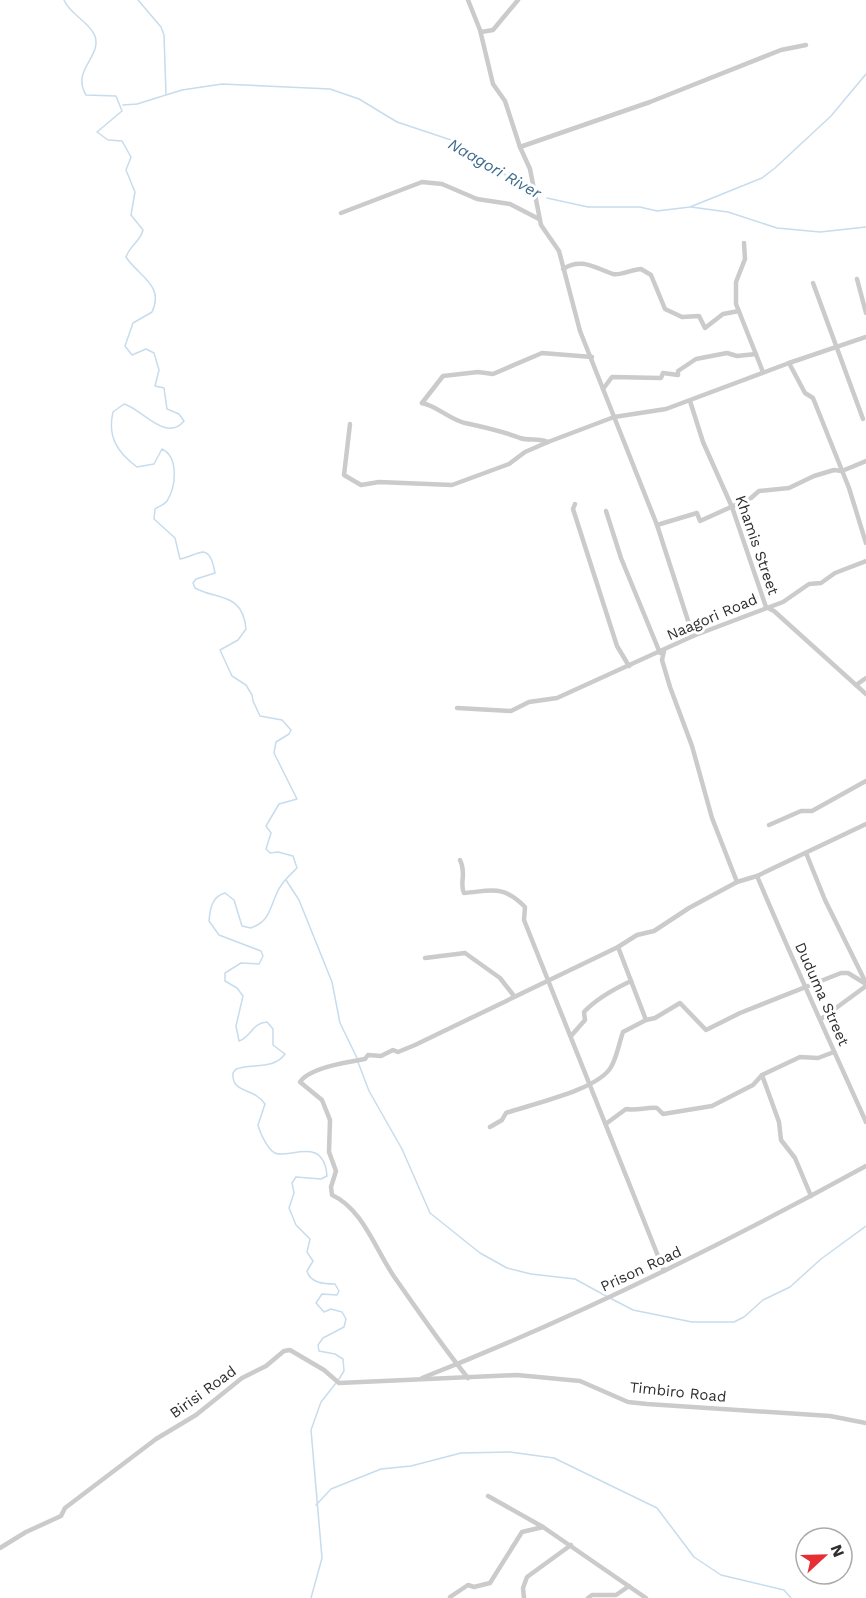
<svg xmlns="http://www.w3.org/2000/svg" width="866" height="1598" font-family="'Work Sans',sans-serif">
<rect width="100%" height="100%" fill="#fff"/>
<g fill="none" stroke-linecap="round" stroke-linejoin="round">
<g stroke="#c7dcec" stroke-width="1.5">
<path d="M64,0C70,15 89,21 95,36C102,57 71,70 86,95L116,96L122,111L97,132L108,140L122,141L131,157L126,170L135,192L131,215L143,230C140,242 130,245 126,257C138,276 165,285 152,312L133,323L125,346L132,355L146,349L154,353L159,370L155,386L164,388L167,409L179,414L184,421C166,443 141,408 124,404L113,412C107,437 118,453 137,467L154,464L162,449C179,457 176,487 167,501C165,504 158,507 155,509L154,519L175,538L180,559C198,556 209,539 215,573L196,579L193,583L195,588C216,600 243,592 246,629L238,640L220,650L232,676L246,685L252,695L253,701L260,716L282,720L291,730L289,734L276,742L274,753L297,799L279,804L266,826L271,833L266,849L270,853L278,852L293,856L297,868C289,876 280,884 276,895C269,911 269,921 251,928L242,926L234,900L225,893C211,897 210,910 209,921L219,935L261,951L263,956L259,964L241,963L225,973V981L237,988L243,996L236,1026L239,1041C251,1037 252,1023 267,1022L273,1029V1045L285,1054C274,1070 251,1063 236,1069L233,1073C231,1094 254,1087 265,1104L258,1125C260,1133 268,1150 275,1153C287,1160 324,1134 327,1176L321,1179L296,1177L292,1183L294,1193L289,1208L296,1225L310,1239L307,1252L313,1261L307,1271C310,1283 324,1284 335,1284L339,1291L337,1295L322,1294L316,1303L324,1312L331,1309L342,1312L346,1319L344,1327L323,1338L318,1345L319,1351L335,1354L343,1359L344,1371L339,1379"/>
<polyline points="138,0 161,27 164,35 166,94"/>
<polyline points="123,105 137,104 182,90 222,84 330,89 359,99 397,122 451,140 532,192"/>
<polyline points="547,198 588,207 640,207 657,211 690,207 762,178 775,168 831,116 866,74"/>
<polyline points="691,207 728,212 777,228 820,232 866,227"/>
<polyline points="286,880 299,900 332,982 340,1023 357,1058"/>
<polyline points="358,1062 369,1091 402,1149 430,1213 480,1253 507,1268 531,1274 575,1279 606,1296"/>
<polyline points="610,1298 633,1310 692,1322 734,1322 744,1317 763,1300 790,1287 821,1259 866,1226"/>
<polyline points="316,1505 331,1489 381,1469 411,1466 461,1453 510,1452 554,1458 657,1508 694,1557 721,1575 784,1590 791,1598"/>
<polyline points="311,1598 322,1558 311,1430 321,1402 336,1383"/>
</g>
<g stroke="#cbcbcb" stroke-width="4.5">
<polyline points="468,0 480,30 493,84 505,101 520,147 530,169 541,225 559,251 580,331 657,525 693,636"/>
<polyline points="481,32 493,30 518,0"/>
<polyline points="520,147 650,102 781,50 806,45"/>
<polyline points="341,213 422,182 442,184 477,199 510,204 539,219"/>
<polyline points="744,243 745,259 736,282 736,304 763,372"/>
<path d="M563,269C581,257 595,268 613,274C620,276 633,269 641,269L651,275L665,309L682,317L699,316L705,328L723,314L739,311"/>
<polyline points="857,279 866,313"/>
<polyline points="813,283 863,419"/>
<polyline points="789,363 866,337"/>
<polyline points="603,389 612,377 661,378 663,373 678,375 678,371 696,359 727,353 737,356 756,354"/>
<polyline points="690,401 703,442 732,507 766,607 774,611 866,694"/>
<polyline points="422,403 443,376 478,372 493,374 542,353 592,357"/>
<path d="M422,403C437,406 449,419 465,423C484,427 502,431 520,438C529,441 538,438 548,442"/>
<polyline points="350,424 344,475 361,485 379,482 452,485 509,464 525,452 548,442 614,417 666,409 789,363 805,393 813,398 849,488 866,543"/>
<polyline points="575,504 573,509 617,646 629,666"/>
<polyline points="606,511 621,558 660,653"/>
<polyline points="657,525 697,513 700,521 751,498 759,491 789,488 814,476 834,470 842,471 866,461"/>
<polyline points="664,651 662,660 670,687 692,746 712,818 737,882"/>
<polyline points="856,685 866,678"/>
<polyline points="457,708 511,711 529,702 557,698 693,636 783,602 809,584 821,583 835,573 866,561"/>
<polyline points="769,825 801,811 812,811 866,781"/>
<polyline points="806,853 825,900 866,983"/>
<path d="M460,860C467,874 459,883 464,893C491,891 502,884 525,907L524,920L664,1271"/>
<path d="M757,876C792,959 829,1040 866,1122"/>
<polyline points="425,958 465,953 500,978 514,996"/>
<polyline points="821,1019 866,986"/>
<polyline points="646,1020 655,1018 680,1003 706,1030 740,1013 841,973 848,973 866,984"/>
<path d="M571,1036L585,1020L584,1012C597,998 614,989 631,981"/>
<polyline points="762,1075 779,1122 781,1140 795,1158 811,1196"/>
<path d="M607,1123L626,1109C637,1111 646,1107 657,1108L663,1114L712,1106L753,1085L762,1075L800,1057L818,1058L834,1052"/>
<path d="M490,1127L502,1120L506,1113C532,1104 598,1090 611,1067C617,1057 619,1043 623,1032L646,1020L618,947"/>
<path d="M422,1378C575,1318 722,1245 866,1166"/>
<path d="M468,1378C442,1346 419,1312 395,1278C376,1251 363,1209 332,1195L331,1187L336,1171L329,1152L330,1120L322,1100L300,1082C309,1068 347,1062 365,1059L368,1055L381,1056L393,1050L398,1052L415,1045L618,947L637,935L654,931L689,908L737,882L757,876L866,824"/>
<polyline points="488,1496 543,1527 646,1598"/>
<polyline points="0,1548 26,1532 61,1516 65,1508 156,1439 196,1415 242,1378 266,1366 284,1351 290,1350 324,1370 339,1383 517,1375 580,1381 628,1402 647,1404 830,1416 866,1423"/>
<polyline points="450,1597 468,1585 474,1587 490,1583 522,1532 543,1527"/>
<polyline points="524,1598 523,1588 527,1577 571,1545"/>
<polyline points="588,1598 592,1595 616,1595 629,1586"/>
</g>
</g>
<g text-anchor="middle" stroke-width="6" stroke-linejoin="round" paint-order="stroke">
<g font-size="15" fill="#2e2e2e" stroke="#fff">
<text transform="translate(757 545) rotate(71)" y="5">Khamis Street</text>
<text transform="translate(712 617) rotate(-23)" y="5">Naagori Road</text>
<text transform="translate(822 994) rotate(66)" y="5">Duduma Street</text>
<text transform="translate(641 1269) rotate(-25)" y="5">Prison Road</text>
<text transform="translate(203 1392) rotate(-36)" y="5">Birisi Road</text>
<text transform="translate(678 1392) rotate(6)" y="5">Timbiro Road</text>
</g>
<g font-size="16" font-style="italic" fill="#3b6c90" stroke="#fff">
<text transform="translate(495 168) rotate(30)" y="6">Naagori River</text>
</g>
</g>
<g transform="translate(824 1556) rotate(68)"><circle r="28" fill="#ffffff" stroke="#ababab" stroke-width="1.5"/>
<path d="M0-4.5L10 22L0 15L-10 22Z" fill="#e62e34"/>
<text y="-9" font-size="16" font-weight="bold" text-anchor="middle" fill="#2e2e2e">N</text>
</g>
</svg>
